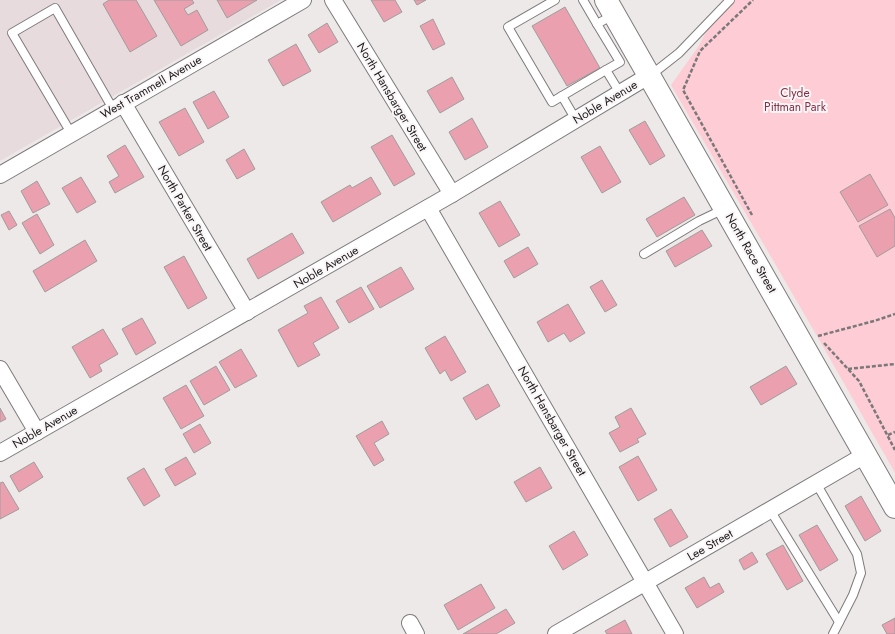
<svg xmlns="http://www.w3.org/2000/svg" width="895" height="634" font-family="Jost,sans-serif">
<rect width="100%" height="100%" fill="#ede9e9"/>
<polygon fill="#e8dbdd" points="0,0 281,0 0,161"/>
<polygon fill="#feccd4" points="723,0 895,0 895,473 817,336 671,85 698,47"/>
<g fill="#eaa0ae" stroke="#a09d9d">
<polygon points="109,0 136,0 157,36 130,52 103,4"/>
<polygon points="154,0 192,0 194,3 184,9 188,15 197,10 208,30 181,46"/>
<polygon points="217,0 257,0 227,18"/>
<polygon points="371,0 395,0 402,12 384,22"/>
<polygon points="414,0 426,0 417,5"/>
<polygon points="565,7 600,68 567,86 532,26"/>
<polygon points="433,19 445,44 433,50 420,26"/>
<polygon points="327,23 338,42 319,53 308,35"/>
<polygon points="296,44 311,71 283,86 268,60"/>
<polygon points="452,77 464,99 440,113 427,91"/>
<polygon points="214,91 229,117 208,129 193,102"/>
<polygon points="185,108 204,142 179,156 159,122"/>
<polygon points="472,118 488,147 465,160 449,132"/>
<polygon points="645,121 665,156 650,165 629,130"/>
<polygon points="392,135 415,174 394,186 371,147"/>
<polygon points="125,145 144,177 115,193 109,182 119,176 107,156"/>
<polygon points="600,146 621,182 602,193 581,157"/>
<polygon points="244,149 255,169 237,179 226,160"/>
<polygon points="870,174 888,205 858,222 840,192"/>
<polygon points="81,177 96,202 77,213 62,188"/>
<polygon points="371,177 381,194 333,222 321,202 350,185 352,188"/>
<polygon points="37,181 50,204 33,213 21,191"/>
<polygon points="684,197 695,215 657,237 646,219"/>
<polygon points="500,201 520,235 499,247 479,213"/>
<polygon points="890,209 895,218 895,246 877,257 859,226"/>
<polygon points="9,211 17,225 9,230 1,215"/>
<polygon points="37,214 54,245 40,254 22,223"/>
<polygon points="702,230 712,246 675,267 666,251"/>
<polygon points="292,233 304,253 258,279 247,259"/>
<polygon points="85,240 97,261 45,292 33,271"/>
<polygon points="528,247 538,264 514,278 504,261"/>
<polygon points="184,256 207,298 188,309 164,267"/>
<polygon points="401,267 414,289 380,308 367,286"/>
<polygon points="602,280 617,305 605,312 590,287"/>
<polygon points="361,287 374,309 349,323 336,301"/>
<polygon points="321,297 339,328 313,343 320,355 298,367 278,330 308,313 304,306"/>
<polygon points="568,304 585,333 570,342 564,333 548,342 537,322"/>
<polygon points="142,318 156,343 136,355 122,329"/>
<polygon points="103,329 118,354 99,365 102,371 90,378 72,347"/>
<polygon points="445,336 466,372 451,381 445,370 440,374 425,348"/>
<polygon points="241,349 257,376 235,388 219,362"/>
<polygon points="216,366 230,390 204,405 190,381"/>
<polygon points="786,366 797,384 761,405 750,387"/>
<polygon points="488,384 500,406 476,420 463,398"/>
<polygon points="186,385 204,416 181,429 163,398"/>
<polygon points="0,408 6,419 0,422"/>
<polygon points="631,408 646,434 637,439 639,442 620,452 609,433 620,427 615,417"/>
<polygon points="382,421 389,434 374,443 384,460 374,466 356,436"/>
<polygon points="200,424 211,443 194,453 183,434"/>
<polygon points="638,456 657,490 638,501 619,467"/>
<polygon points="186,457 196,474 175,486 165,469"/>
<polygon points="34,462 43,477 19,492 10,476"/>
<polygon points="540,467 552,488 526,502 514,482"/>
<polygon points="144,468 160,496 144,506 127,478"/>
<polygon points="3,482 19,509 0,519 0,483"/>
<polygon points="861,496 881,531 865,541 845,506"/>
<polygon points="671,509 688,537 670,547 654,519"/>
<polygon points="817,525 838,560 820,571 799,535"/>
<polygon points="574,531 588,555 563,570 549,546"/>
<polygon points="783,545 803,581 787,590 766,554"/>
<polygon points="752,552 758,562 744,570 739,560"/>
<polygon points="704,577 710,588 719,583 724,592 697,608 685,588"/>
<polygon points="481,584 495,608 458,630 444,605"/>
<polygon points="506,609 515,623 496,634 463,634"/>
<polygon points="895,618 895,634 887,634 882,625"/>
<polygon points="625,620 632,634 607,634 605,631"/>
</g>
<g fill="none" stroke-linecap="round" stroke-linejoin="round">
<g stroke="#7f7b7c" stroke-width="10">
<g id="service">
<polyline points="555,0 508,27 552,102 562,96 576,120"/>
<polyline points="583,0 597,24"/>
<polyline points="613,15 597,24 620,62 606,70 620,93"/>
<polyline points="651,75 679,53 730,0"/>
<polyline points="562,96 606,70"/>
<polyline points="71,133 12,33 55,8 113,109"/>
<polyline points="644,254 699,221 724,209"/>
<polyline points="816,483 857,554 861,573 853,595 833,634"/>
<polyline points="770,510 839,622"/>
</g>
</g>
<g stroke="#7f7b7c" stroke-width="18">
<g id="minor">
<polyline points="333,0 452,194"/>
<polyline points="123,103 247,312"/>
<polyline points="0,175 303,0"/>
<polyline points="428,208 675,634"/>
<polyline points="0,369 37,432"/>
<polyline points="0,453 452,194 650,75"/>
<polyline points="410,623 416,634"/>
<polyline points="556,634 865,455"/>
</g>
</g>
<g stroke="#7f7b7c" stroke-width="24">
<polyline id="secondary" points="606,0 895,507"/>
</g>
<g stroke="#7a7878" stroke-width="2.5" stroke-dasharray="4 2" stroke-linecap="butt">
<polyline points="752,215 683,90 700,51 753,0"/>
<polyline points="818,336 874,321 895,314"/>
<polyline points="824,343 859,381 895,450"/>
<polyline points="848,369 895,364"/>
<polyline points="888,435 895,432"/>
</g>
<use href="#service" stroke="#fff" stroke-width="8"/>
<use href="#minor" stroke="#fff" stroke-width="16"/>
<use href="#secondary" stroke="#fff" stroke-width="22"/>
</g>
<g text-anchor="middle" stroke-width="4" stroke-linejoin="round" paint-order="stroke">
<g font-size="12" fill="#1b1919" stroke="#faf6f7">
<text transform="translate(151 87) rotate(-30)" y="4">West Trammell Avenue</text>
<text transform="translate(392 97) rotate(59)" y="4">North Hansbarger Street</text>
<text transform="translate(605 102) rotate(-31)" y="4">Noble Avenue</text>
<text transform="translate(185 208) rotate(60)" y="4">North Parker Street</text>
<text transform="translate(751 253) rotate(60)" y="4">North Race Street</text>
<text transform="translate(326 267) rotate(-30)" y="4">Noble Avenue</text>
<text transform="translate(552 421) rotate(60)" y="4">North Hansbarger Street</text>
<text transform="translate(45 427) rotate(-30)" y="4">Noble Avenue</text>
<text transform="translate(710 545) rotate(-30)" y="4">Lee Street</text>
</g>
<g font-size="12" fill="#863047" stroke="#faf6f7">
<text x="795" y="97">Clyde<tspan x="795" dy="14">Pittman Park</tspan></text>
</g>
</g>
</svg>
